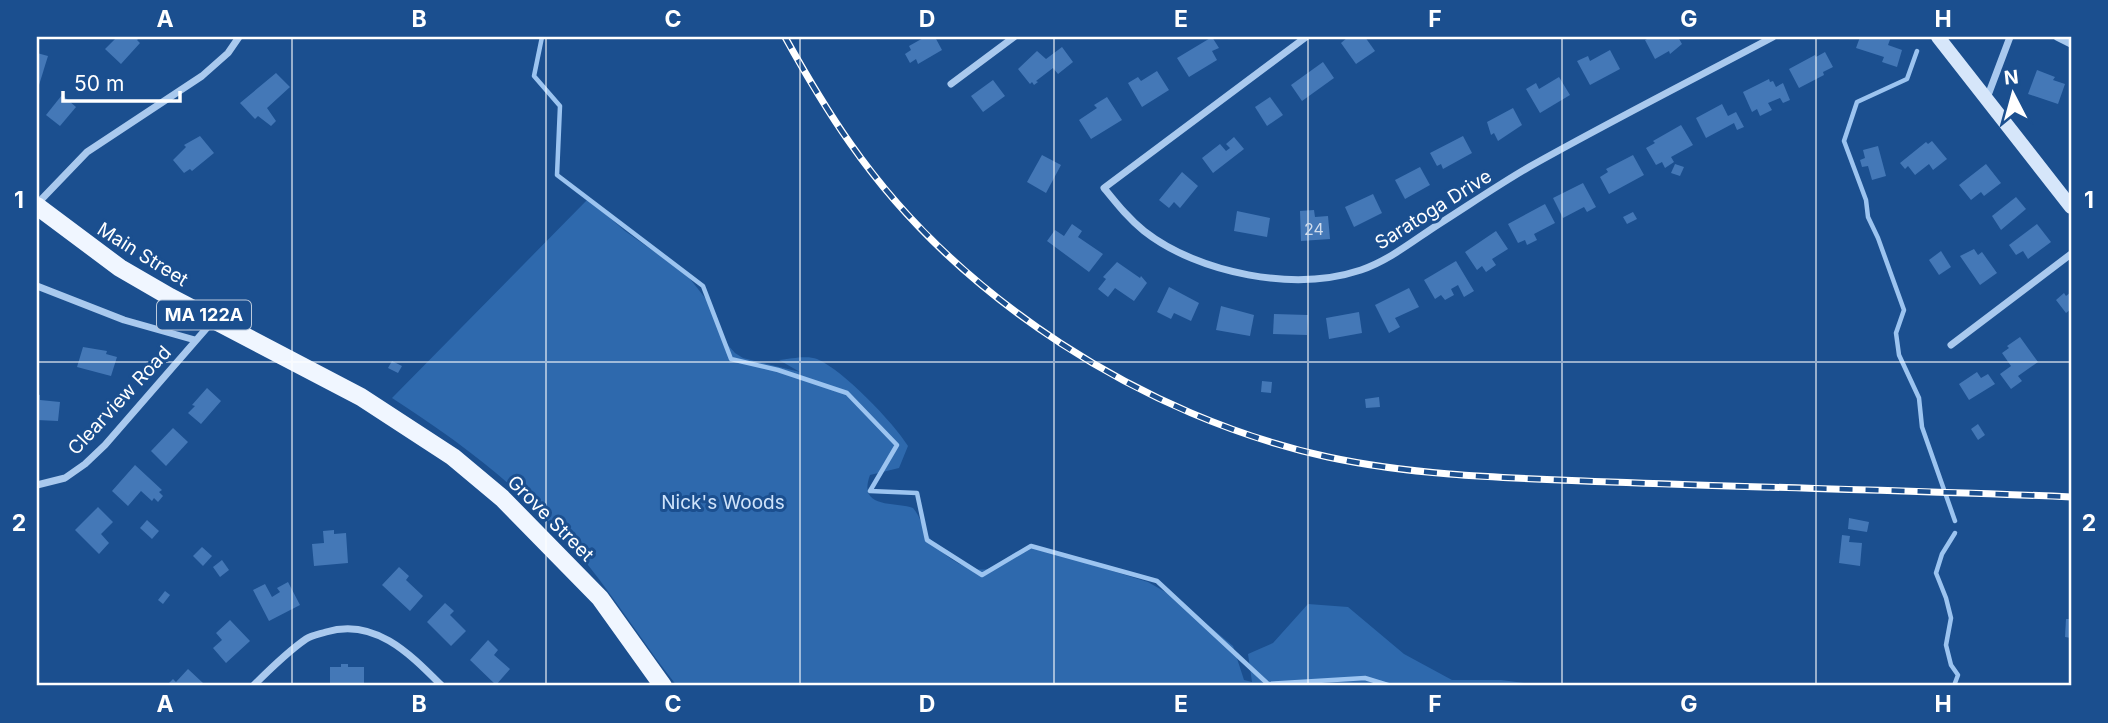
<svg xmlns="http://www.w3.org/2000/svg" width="2108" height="723" font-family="Inter,sans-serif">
<rect width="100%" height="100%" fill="#1b4f8f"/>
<path fill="#2e69ad" d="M588,199L625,231L687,275L713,308L726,343L735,353L743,358L800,372L779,360C790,359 807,355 817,359C843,370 893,422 908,446L899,468L870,475C857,510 896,501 913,508C921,517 922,528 929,537C942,556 971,577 994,567C1014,558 1011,547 1038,548L1148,582L1174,597L1233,646L1244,680L1252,682L1248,654L1273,643L1308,604L1348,607L1404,654L1452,680H1501L1547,686H677C646,647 619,604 588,565C530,495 468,447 392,398Z"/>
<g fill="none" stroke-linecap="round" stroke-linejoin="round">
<g stroke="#9cc4f0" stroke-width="4.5">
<polyline points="542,37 534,76 560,106 557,175 703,286 731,359 778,370 847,393 897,445 870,491 917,493 927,540 982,575 1031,546 1157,581 1268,684 1365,678 1391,686"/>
<polyline points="1917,51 1907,79 1857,102 1844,141 1866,200 1868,217 1878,238 1904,310 1896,333 1899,355 1919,398 1922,427 1955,521"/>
<polyline points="1955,533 1942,554 1936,573 1946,598 1951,618 1946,645 1951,665 1958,675 1955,683 1956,686"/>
</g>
</g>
<g fill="#4478b7">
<polygon points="117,37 140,37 137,40 140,43 121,64 105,49"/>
<polygon points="925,37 935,37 942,50 918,64 916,59 910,63 905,54 911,50 909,46"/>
<polygon points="1212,37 1219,48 1212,51 1217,60 1189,77 1177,58"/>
<polygon points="1348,37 1365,37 1375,51 1356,64 1341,43"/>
<polygon points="1651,37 1678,37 1682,44 1670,54 1669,51 1655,59 1645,40"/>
<polygon points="1860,37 1891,37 1888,45 1902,50 1897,67 1882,62 1884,57 1856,48"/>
<polygon points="1062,47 1073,62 1058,74 1053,68 1036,81 1038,82 1034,85 1032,82 1030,84 1018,69 1037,51 1046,59"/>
<polygon points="1610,50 1620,69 1590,85 1577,61 1588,56 1590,61"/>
<polygon points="1825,52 1833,67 1823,72 1824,75 1799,88 1789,69 1815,55 1816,57"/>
<polygon points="37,53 48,56 39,85 37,84"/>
<polygon points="1323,62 1334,78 1302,101 1291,85"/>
<polygon points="2037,70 2055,77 2053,80 2065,84 2058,104 2028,94"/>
<polygon points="1157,71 1169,90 1142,107 1128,83 1138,77 1141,81"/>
<polygon points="276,73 290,87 267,108 276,121 271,126 258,116 255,119 240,103"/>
<polygon points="1559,77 1570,95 1540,113 1526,89 1536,83 1539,89"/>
<polygon points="1769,79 1770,82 1773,81 1776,87 1783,83 1790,100 1783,103 1780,98 1768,103 1772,110 1760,116 1757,109 1752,112 1743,92"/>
<polygon points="993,80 1005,96 983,112 971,96"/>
<polygon points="62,95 76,107 60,126 46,115"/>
<polygon points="1107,97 1122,120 1091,139 1079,120 1097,108 1094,105"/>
<polygon points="1270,97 1283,115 1267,126 1255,107"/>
<polygon points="1722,104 1728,116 1736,112 1744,127 1737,130 1734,123 1706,138 1696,118"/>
<polygon points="1513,108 1522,125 1498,141 1494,133 1491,135 1487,122"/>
<polygon points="1681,125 1693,145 1671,157 1674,162 1665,168 1662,162 1656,165 1646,148 1655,143 1653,141"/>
<polygon points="200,136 214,153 192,171 190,169 184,173 173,160 186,147 184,145"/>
<polygon points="1463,136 1472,153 1443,169 1441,164 1437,166 1430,153"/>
<polygon points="1234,137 1244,149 1213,173 1202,158 1220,144 1226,151 1230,148 1226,144"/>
<polygon points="1932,141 1947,159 1933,170 1929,164 1915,175 1908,166 1905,169 1900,163 1926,142 1928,144"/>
<polygon points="1878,146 1886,176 1872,180 1868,166 1862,167 1860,160 1865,158 1863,150"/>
<polygon points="1042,155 1061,165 1046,193 1027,182"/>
<polygon points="1633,155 1644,175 1609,194 1600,177 1608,172 1606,169"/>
<polygon points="1675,164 1684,167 1680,176 1671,173"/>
<polygon points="1986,164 2001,183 1984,196 1981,192 1971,200 1959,185"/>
<polygon points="1420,167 1430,185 1405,199 1395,180"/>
<polygon points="1182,172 1198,186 1180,208 1174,202 1169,208 1159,200"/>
<polygon points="1583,183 1596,207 1587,212 1584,207 1563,218 1553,198"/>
<polygon points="1373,194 1382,213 1354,227 1345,207"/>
<polygon points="2016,197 2026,209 2001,230 1992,216"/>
<polygon points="1545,204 1555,223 1534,234 1537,240 1527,245 1525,240 1518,243 1508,224"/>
<polygon points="1314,210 1315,217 1328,216 1330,239 1301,241 1300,211"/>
<polygon points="1237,211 1270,218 1267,237 1234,231"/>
<polygon points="1633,212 1637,219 1627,224 1623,217"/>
<polygon points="1072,224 1082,231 1078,237 1103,254 1089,272 1047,241 1055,230 1064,236"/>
<polygon points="2037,224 2051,242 2028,259 2023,251 2016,255 2009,245"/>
<polygon points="1496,231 1508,249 1492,259 1496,265 1486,272 1482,266 1477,270 1465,252"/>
<polygon points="1974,249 1978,255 1982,252 1997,273 1980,285 1960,256"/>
<polygon points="1941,251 1951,267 1939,275 1929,260"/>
<polygon points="1456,261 1474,291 1464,297 1458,285 1451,289 1454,295 1445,300 1441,295 1435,299 1424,280"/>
<polygon points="1117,262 1140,278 1141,276 1147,283 1134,301 1115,288 1108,297 1098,289 1106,279 1103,277"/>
<polygon points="1169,287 1199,303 1191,321 1174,313 1171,319 1157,312"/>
<polygon points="1409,288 1419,307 1395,318 1400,327 1389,333 1375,305"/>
<polygon points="2071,292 2071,309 2066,313 2056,300 2064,293 2066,296"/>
<polygon points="1221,306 1254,315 1250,336 1216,330"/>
<polygon points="1359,312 1362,333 1329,339 1326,318"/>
<polygon points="1274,314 1308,315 1307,335 1273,334"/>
<polygon points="2020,337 2038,362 2018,376 2022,381 2011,389 2000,374 2011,366 2002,353 2009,348 2007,346"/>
<polygon points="83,347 107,351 106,354 117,357 111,376 77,367"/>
<polygon points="392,361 402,366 398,373 388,368"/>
<polygon points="1977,372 1981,378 1988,374 1995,384 1969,400 1959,384"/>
<polygon points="1262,381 1272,382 1271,393 1261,392"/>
<polygon points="207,388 221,401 201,424 188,413 195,406 192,405"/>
<polygon points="37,394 40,395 40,400 60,402 58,421 37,420"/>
<polygon points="1379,397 1380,407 1366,408 1365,399"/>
<polygon points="1978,424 1985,435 1978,440 1971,429"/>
<polygon points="173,428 188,442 166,466 151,451"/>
<polygon points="135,465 162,490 159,492 163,496 158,502 154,498 152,501 141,491 128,506 112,491"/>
<polygon points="98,507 113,522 101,534 109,543 99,554 75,530"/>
<polygon points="1849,518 1869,522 1867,532 1848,529"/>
<polygon points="147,520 159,531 152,539 140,528"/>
<polygon points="334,530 334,534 346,533 348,563 314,566 312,544 324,543 323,531"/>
<polygon points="1842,535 1850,536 1849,542 1862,543 1860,566 1839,563"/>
<polygon points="202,547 212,556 203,566 193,556"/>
<polygon points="222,560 229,570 220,577 213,567"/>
<polygon points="399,567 409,576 406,580 423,596 410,611 382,585"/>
<polygon points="288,582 300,605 269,621 253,590 265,584 272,597 280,592 277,588"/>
<polygon points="165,591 170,595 163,604 158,600"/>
<polygon points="445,603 454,611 450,615 466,631 451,646 427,622"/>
<polygon points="2066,619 2071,619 2071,638 2065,637"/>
<polygon points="230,620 250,641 226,663 213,648 222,640 216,633"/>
<polygon points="488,640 498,650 494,655 510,669 496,685 470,660"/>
<polygon points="341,664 348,664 348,667 364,667 364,686 330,686 330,667 341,667"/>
<polygon points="188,669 203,683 201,686 166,686 173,679 176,682"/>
</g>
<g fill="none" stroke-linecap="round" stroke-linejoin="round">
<g stroke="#a9c9ee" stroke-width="7">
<path d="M1306,37L1104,188C1117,204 1128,218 1144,231C1199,274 1295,292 1361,270C1390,260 1414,240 1439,224C1469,205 1498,185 1529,167C1609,122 1692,80 1773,37"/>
<polyline points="2057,37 2071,44"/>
<polyline points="951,84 1014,37"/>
<polyline points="1987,98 2010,37"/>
<polyline points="37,204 87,152 202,76 228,53 239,37"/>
<polyline points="37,286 124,320 195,340"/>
<polyline points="1951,345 2071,254"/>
<polyline points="37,485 65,478 85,464 105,445 212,322"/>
<path d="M253,686C269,670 287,652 306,639C312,635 320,634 326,632C375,617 411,655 442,686"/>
</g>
<polyline stroke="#d6e6fa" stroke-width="14" points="1938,37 2071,207"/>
<polyline stroke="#f0f6ff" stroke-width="18" points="37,206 120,268 170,297 361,397 453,457 502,498 600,598 663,686"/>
<g stroke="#fff" stroke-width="7">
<path id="rail" d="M785,37C805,73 826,109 850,143C958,298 1144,417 1328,457C1421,477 1517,478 1611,482C1765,488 1918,490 2071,497"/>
</g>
<use href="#rail" stroke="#1b4f8f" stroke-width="4.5" stroke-dasharray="13" stroke-linecap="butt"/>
</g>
<path fill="none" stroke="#fff" stroke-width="2" stroke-opacity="0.55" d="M292,37V686M546,37V686M800,37V686M1054,37V686M1308,37V686M1562,37V686M1816,37V686M37,362H2071"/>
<g text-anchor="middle" stroke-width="6" stroke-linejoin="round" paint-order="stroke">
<g font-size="16" fill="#d0dded">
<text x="1314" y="235">24</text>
</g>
<rect fill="#1b4f8f" stroke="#bbcadd" stroke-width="2" x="157" y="300.5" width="94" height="29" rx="5"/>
<g font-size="18" font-weight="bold" fill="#fff">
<text x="204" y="321">MA 122A</text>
</g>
<g font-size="19" fill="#fff" stroke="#1b4f8f">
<text transform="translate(1433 209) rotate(-32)" y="7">Saratoga Drive</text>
<text transform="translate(143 254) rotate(32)" y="7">Main Street</text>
<text transform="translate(119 400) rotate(-47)" y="7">Clearview Road</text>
<text transform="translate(551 518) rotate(45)" y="7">Grove Street</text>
</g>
<g font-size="19" fill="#cfe3fa" stroke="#1b4f8f">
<text x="723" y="509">Nick's Woods</text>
</g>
</g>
<rect width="2108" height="723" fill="none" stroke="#1b4f8f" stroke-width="77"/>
<g transform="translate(2013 94) rotate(354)" stroke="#1b4f8f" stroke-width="5" paint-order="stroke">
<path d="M0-5L12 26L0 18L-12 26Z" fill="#ffffff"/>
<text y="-10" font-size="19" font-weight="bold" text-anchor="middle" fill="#ffffff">N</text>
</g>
<path d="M63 91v10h117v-10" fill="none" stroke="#ffffff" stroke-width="3.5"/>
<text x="74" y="91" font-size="21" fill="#ffffff" stroke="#1b4f8f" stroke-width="5" paint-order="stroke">50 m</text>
<rect x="38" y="38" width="2032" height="646" fill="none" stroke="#fff" stroke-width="2.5"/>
<g font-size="23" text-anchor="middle" font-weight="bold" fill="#fff">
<text x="165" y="27">A</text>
<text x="419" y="27">B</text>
<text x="673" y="27">C</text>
<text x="927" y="27">D</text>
<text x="1181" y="27">E</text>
<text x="1435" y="27">F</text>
<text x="1689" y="27">G</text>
<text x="1943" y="27">H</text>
<text x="19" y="208">1</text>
<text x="2089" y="208">1</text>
<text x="19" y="531">2</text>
<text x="2089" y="531">2</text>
<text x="165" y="712">A</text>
<text x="419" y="712">B</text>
<text x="673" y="712">C</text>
<text x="927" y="712">D</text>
<text x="1181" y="712">E</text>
<text x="1435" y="712">F</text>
<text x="1689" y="712">G</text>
<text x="1943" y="712">H</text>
</g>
</svg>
